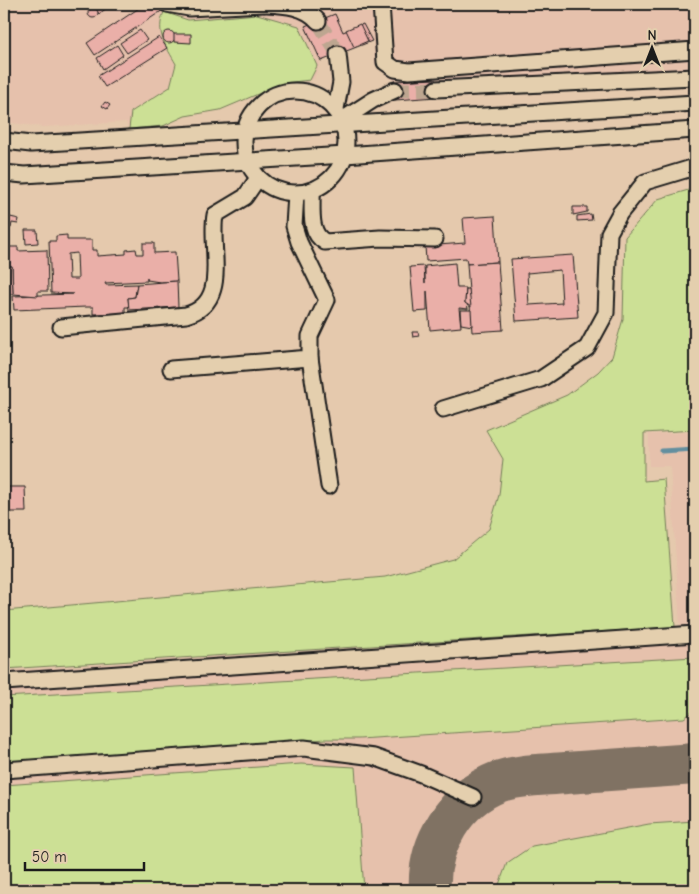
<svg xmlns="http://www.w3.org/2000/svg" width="699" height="894" font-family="'Comic Neue',sans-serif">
<rect width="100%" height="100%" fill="#e5c9ad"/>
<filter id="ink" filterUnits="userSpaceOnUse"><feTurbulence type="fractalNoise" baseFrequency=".02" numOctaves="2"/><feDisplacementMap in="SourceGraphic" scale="10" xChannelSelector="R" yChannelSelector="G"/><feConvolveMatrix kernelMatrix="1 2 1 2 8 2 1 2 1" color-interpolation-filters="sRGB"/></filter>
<g filter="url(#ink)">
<g fill="#e6c1ac">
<polygon points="4,4 695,4 695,85 515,92 395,100 394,81 375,64 373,40 321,61 314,79 285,81 212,111 186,116 164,125 128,128 126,122 43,127 4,122"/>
<polygon points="695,432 695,890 4,890 4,671 680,626 670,466 649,466 649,434"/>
</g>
<g fill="#cce095" stroke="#747e58">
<path d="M164,12L188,20L257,14L299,26L317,66L310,80L284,83L220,110L185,116L163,126L129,129L131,112L170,87L176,64C166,46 155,33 164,12Z"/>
<polygon points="695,188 695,430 644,433 644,481 664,479 675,627 4,669 4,611 385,577 453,559 489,529 499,495 503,459 486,430 567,395 598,372 612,357 623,319 625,237 658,199"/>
<polygon points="695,657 695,710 684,718 359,739 326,739 4,763 4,697"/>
<polygon points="301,764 355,767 364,890 4,890 4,785"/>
<polygon points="695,821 695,890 497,890 507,863 532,846 649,824"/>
</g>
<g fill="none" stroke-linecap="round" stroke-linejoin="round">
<g stroke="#648f9f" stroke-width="5">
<polyline points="662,451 695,449"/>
<polyline points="634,890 695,886"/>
</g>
<path stroke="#807264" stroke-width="42" d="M430,890C427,845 456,798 498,782C519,774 545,775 566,773C609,770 652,767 695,764"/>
</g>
<g fill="#eaafa8" stroke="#1c1c1c" fill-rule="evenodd">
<polygon points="99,4 106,4 108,7 99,14 94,7"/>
<polygon points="145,4 159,4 163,10 95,55 87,43"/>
<circle cx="93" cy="13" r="5"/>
<polygon points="335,14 343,32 363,24 372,41 321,61 305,26"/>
<polygon points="360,24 368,41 354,47 346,30"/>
<polygon points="140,30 147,40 127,53 120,43"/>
<circle cx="169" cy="37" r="6"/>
<polygon points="174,34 191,34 191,43 174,42"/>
<polygon points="159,37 167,48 105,87 98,76"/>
<polygon points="117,45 123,55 103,69 97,58"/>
<polygon points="435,79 437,97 395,100 394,81"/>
<polygon points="105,102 110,105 107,109 102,106"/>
<polygon points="573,207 587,207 587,212 573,215"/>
<polygon points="591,214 592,220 577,221 577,216"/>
<polygon points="6,216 19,219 18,224 12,223 11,228 4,227"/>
<polygon points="495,216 498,262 467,264 466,258 426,261 425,246 465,243 463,218"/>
<polygon points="299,222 305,222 306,232 299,232"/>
<polygon points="25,230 37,230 38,243 26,244"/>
<path d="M67,235V240H92V250H97V256L126,254V250L136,249L137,254H143V243H154V253L175,252L177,281L160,282L147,280V278V281L105,283L106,285L137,284L135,297L128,298L129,307H125V313L93,314V307H86L14,310L13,296L73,294L51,293L49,241H56V236ZM77,253L78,279H69L68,254Z"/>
<polygon points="4,247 18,247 18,251 47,250 48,291 38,291 38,296 13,294 12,266 4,266"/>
<path d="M573,255L578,317L516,321L511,259ZM560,270L562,303L529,305L527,273Z"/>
<polygon points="498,262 503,330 472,332 467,264"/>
<polygon points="455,263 457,288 466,288 465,303 467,303 468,309 459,308 461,327 430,330 427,291 427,311 414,312 410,267 424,266 425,283 425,266"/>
<polygon points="5,266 12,266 13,294 6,294"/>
<polygon points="177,281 178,307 129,310 128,298 135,297 137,284"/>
<polygon points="466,289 469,289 471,307 465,303"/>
<polygon points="460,310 471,310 472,326 461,324"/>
<polygon points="412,332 418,332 419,336 413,337"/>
<polygon points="8,487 25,487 26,512 9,512"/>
</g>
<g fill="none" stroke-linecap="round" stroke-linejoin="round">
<g stroke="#bda690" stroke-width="15" stroke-dasharray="15 8" stroke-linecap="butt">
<polyline points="318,21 338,54"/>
<polyline points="395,90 436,89"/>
</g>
<g stroke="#1c1c1c" stroke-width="19">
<g id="minor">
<polyline points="167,4 189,8 264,4"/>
<path d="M266,4C284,5 305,6 318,21"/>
<polyline points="381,4 385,62 395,69 409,71 695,50"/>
<polyline points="436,89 695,77"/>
<circle cx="295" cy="142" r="51"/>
<polyline points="336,109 341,82 338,54"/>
<polyline points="342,120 373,100 395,90"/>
<polyline points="4,141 31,144 695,103"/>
<polyline points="4,173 24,175 345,155 695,130"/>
<path d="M312,191C313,208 308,233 325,242L380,238L435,239"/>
<path d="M61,327L186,315C231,303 209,249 215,215L245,197L258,178"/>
<polyline points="310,358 329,486"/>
<polyline points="171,369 310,358 310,336 327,300 299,242 294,226 296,194"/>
<polyline points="443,409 541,379 587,348 606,313 609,233 620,213 645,182 695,167"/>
<polyline points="4,682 695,634"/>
<polyline points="4,770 304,748 374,757 421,774 473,797"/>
</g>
</g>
<use href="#minor" stroke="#e4cfae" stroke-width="15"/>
</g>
</g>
<rect width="699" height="894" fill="none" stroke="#e4cfae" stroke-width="20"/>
<rect x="10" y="10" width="679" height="874" fill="none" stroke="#1c1c1c" stroke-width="2" filter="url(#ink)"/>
<g transform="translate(652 48)" stroke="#e4cfae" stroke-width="4" paint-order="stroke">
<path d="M0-4L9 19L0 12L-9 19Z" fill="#1c1c1c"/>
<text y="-8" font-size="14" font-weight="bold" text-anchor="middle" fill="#1c1c1c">N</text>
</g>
<path d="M25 862v8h119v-8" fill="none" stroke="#1c1c1c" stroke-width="2.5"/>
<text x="32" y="862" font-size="15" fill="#1c1c1c" stroke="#e4cfae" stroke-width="4" paint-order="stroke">50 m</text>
</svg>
